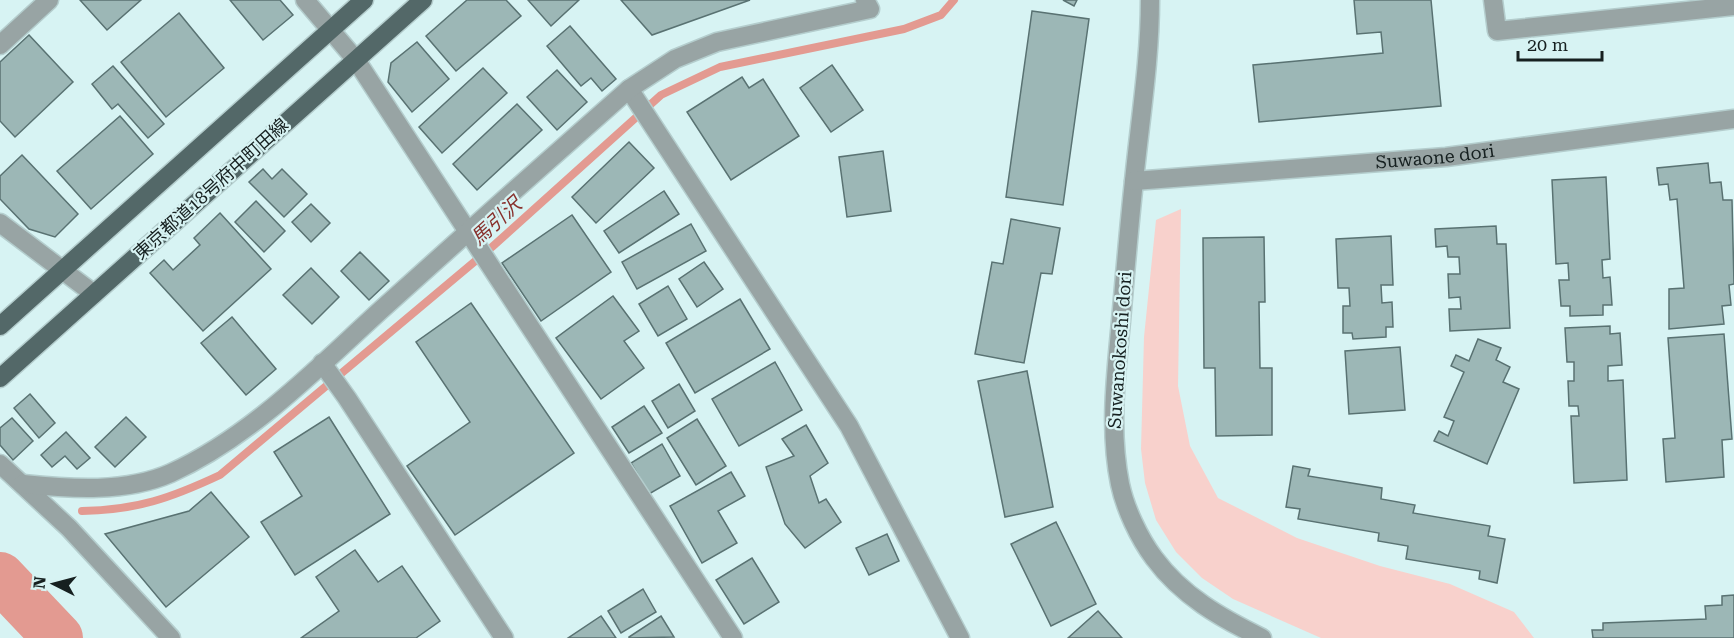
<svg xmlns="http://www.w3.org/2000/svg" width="1734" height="638" font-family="'Roboto Serif','Noto Sans JP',serif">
<rect width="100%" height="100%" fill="#d7f3f3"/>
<polygon fill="#f8d1cc" points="1181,209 1178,386 1190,446 1218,498 1297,538 1380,566 1450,584 1514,612 1534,638 1321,638 1233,599 1202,578 1176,552 1156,520 1145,483 1141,449 1144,337 1156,220"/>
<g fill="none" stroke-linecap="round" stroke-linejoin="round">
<path stroke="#e39a91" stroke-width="8" d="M82,511C137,510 171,498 220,475L492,247L661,95L720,67L904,29L941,15L954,0"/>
<polyline stroke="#e39a91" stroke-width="50" points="0,577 58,638"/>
</g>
<g fill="#9cb7b6" stroke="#597272" stroke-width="1.5">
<polygon points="80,0 141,0 107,30"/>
<polygon points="230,0 280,0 293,15 263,40"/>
<polygon points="467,0 506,0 521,16 456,71 426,36"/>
<polygon points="528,0 579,0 551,26"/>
<polygon points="621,0 750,0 652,35"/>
<polygon points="1063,0 1077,0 1074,6"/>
<polygon points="1354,0 1431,0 1441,106 1259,122 1253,65 1383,53 1381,32 1357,34"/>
<polygon points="1032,11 1089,19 1063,205 1006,197"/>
<polygon points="179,13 224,68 166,117 121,62"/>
<polygon points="570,26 616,79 602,91 591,78 581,86 547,46"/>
<polygon points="29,35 73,82 15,137 0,121 0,62"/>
<polygon points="417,42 449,79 412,112 388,82 391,63"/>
<polygon points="832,65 863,110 831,132 800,88"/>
<polygon points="113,66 164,124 148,138 118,104 112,109 92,84"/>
<polygon points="483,68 507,93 442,153 419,127"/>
<polygon points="557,70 587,102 557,130 527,97"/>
<polygon points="742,77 749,88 763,79 799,136 731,180 687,112"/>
<polygon points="517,104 542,130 477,190 453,164"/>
<polygon points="120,116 153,154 91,209 57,171"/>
<polygon points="629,142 654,168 596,223 572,197"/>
<polygon points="883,151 891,211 847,217 839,157"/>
<polygon points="22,155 78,214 55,237 29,229 0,199 0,176"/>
<polygon points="1708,163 1710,183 1721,182 1723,200 1732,200 1734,284 1729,285 1731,305 1722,306 1724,324 1669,329 1669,289 1684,288 1677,199 1670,200 1668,184 1659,185 1657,168"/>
<polygon points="263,169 272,179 282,169 307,194 284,217 249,182"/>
<polygon points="1606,177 1610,259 1602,260 1603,278 1610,277 1612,305 1603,305 1603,315 1570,316 1570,306 1561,306 1559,280 1569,280 1568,263 1556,264 1552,180"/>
<polygon points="664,191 679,214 619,253 604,231"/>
<polygon points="256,201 285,231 264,252 235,222"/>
<polygon points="311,204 330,223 311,242 292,222"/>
<polygon points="220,213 271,269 203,331 150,273 164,260 173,270 200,245 194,238"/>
<polygon points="572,215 611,272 541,321 502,263"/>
<polygon points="1011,219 1060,228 1052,274 1041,273 1024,363 975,354 992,262 1003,264"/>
<polygon points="691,224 706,251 637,289 622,262"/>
<polygon points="1496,226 1497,244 1506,244 1510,328 1450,331 1449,309 1461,309 1460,297 1449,298 1448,274 1460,274 1459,257 1448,257 1447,246 1436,247 1435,229"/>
<polygon points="1391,236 1393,285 1381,285 1382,303 1392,302 1393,327 1386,327 1386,337 1353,339 1352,333 1343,333 1343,306 1350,306 1349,288 1338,288 1336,239"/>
<polygon points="1264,237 1265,302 1259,302 1260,368 1272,368 1272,435 1216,436 1215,368 1204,368 1203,238"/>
<polygon points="360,252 389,281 369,300 341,271"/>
<polygon points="704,262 723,289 697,307 679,279"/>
<polygon points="311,268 339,297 312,324 283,295"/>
<polygon points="668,286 687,319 658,336 639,304"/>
<polygon points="613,296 639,331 624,341 644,368 601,399 556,338"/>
<polygon points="740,299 770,349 695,393 666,343"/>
<polygon points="471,303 574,453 455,535 407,466 470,422 416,342"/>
<polygon points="232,317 276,369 246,395 201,343"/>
<polygon points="1610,326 1610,334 1620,333 1622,365 1608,366 1608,381 1623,380 1627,480 1574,483 1571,416 1579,416 1578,406 1569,406 1568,381 1574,381 1574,362 1567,362 1565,328"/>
<polygon points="1724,334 1732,439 1722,440 1724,477 1666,482 1663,439 1675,438 1668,338"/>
<polygon points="1478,339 1501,348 1496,360 1510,367 1503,382 1519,389 1487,464 1434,441 1439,431 1448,436 1454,421 1444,417 1464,372 1451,366 1456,355 1469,361"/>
<polygon points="1400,347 1405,410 1349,414 1345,351"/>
<polygon points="775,362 802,410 739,446 712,399"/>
<polygon points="1027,371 1053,507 1005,517 978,381"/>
<polygon points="679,384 695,411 668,428 652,401"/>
<polygon points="30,394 55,423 39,438 14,408"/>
<polygon points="644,406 662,433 629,453 612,427"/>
<polygon points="126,417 146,437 115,467 95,447"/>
<polygon points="329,417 390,514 295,575 261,522 302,496 274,452"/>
<polygon points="12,418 33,441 13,460 0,445 0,428"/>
<polygon points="697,419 726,466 696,485 667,438"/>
<polygon points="806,425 828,463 810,476 819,503 826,499 841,522 805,548 785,524 766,467 794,456 782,439"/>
<polygon points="66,432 90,458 77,469 65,456 52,467 41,455"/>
<polygon points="662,444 680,476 649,494 631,463"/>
<polygon points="1293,466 1310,469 1308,476 1382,488 1381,499 1415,505 1413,513 1490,526 1488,536 1505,539 1497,583 1479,579 1480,571 1406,559 1408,546 1378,541 1379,533 1298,519 1300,509 1286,507"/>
<polygon points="731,472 745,496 718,511 737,543 702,563 670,506"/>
<polygon points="211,492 249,537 166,607 105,534 189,511"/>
<polygon points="1056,522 1096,604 1051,626 1011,544"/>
<polygon points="887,534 899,561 869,575 856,548"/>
<polygon points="355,550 378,582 402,566 440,621 416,638 301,638 339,611 316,577"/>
<polygon points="752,558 779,602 744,624 716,580"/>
<polygon points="643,589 656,612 621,633 608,611"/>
<polygon points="1734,595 1734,638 1593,638 1592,630 1603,630 1603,623 1706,619 1705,606 1722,605 1722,596"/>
<polygon points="1098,611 1122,638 1068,638"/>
<polygon points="601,616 616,638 568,638"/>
<polygon points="661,616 674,637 629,638 629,637"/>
</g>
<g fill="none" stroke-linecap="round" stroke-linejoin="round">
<g stroke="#b4cdcd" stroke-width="21">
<g id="minor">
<polyline points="305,0 356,60 733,638"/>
<path d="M1150,0C1150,61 1140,120 1134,181C1129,227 1125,274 1121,321C1116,375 1109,430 1120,484C1125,508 1139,538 1154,558C1182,596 1221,618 1262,638"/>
<polyline points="1493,0 1497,31 1734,6"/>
<polyline points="0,45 49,0"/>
<polyline points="629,89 849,426 960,638"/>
<path id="s1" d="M1134,181L1446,157L1734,119"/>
<polyline points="0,223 94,294"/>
<polyline points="322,363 347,398 504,638"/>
<polyline points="0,464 69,528 171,638"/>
<path d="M23,484C71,489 126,493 171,473C252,436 317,368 382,309C464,235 546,162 629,89L675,59L717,42L870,9L865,0"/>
</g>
</g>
<g stroke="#b4cdcd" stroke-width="21">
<g id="major">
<polyline points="0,326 364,0"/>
<polyline points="0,378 423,0"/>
</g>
</g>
<use href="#minor" stroke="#98a4a4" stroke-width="18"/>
<use href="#major" stroke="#536868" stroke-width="18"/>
</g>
<g text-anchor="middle" stroke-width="4.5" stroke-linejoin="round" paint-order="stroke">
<g font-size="18" fill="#162020" stroke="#d7f3f3">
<text dy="6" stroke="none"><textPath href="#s1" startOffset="302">Suwaone dori</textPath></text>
<text transform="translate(211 189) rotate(-42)" y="6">東京都道18号府中町田線</text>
<text transform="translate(1120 350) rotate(-86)" y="6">Suwanokoshi dori</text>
</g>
<g font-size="20" font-style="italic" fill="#88312d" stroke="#d7f3f3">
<text transform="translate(496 221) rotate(-42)" y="7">馬引沢</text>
</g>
</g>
<g transform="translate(54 584) rotate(276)" stroke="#d7f3f3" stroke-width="4.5" paint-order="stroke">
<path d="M0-4.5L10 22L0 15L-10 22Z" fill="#162020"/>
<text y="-9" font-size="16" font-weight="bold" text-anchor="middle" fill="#162020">N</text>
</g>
<path d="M1518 51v9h84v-9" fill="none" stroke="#162020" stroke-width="3"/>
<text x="1527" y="51" font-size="18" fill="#162020" stroke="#d7f3f3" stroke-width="4.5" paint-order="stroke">20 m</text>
</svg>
